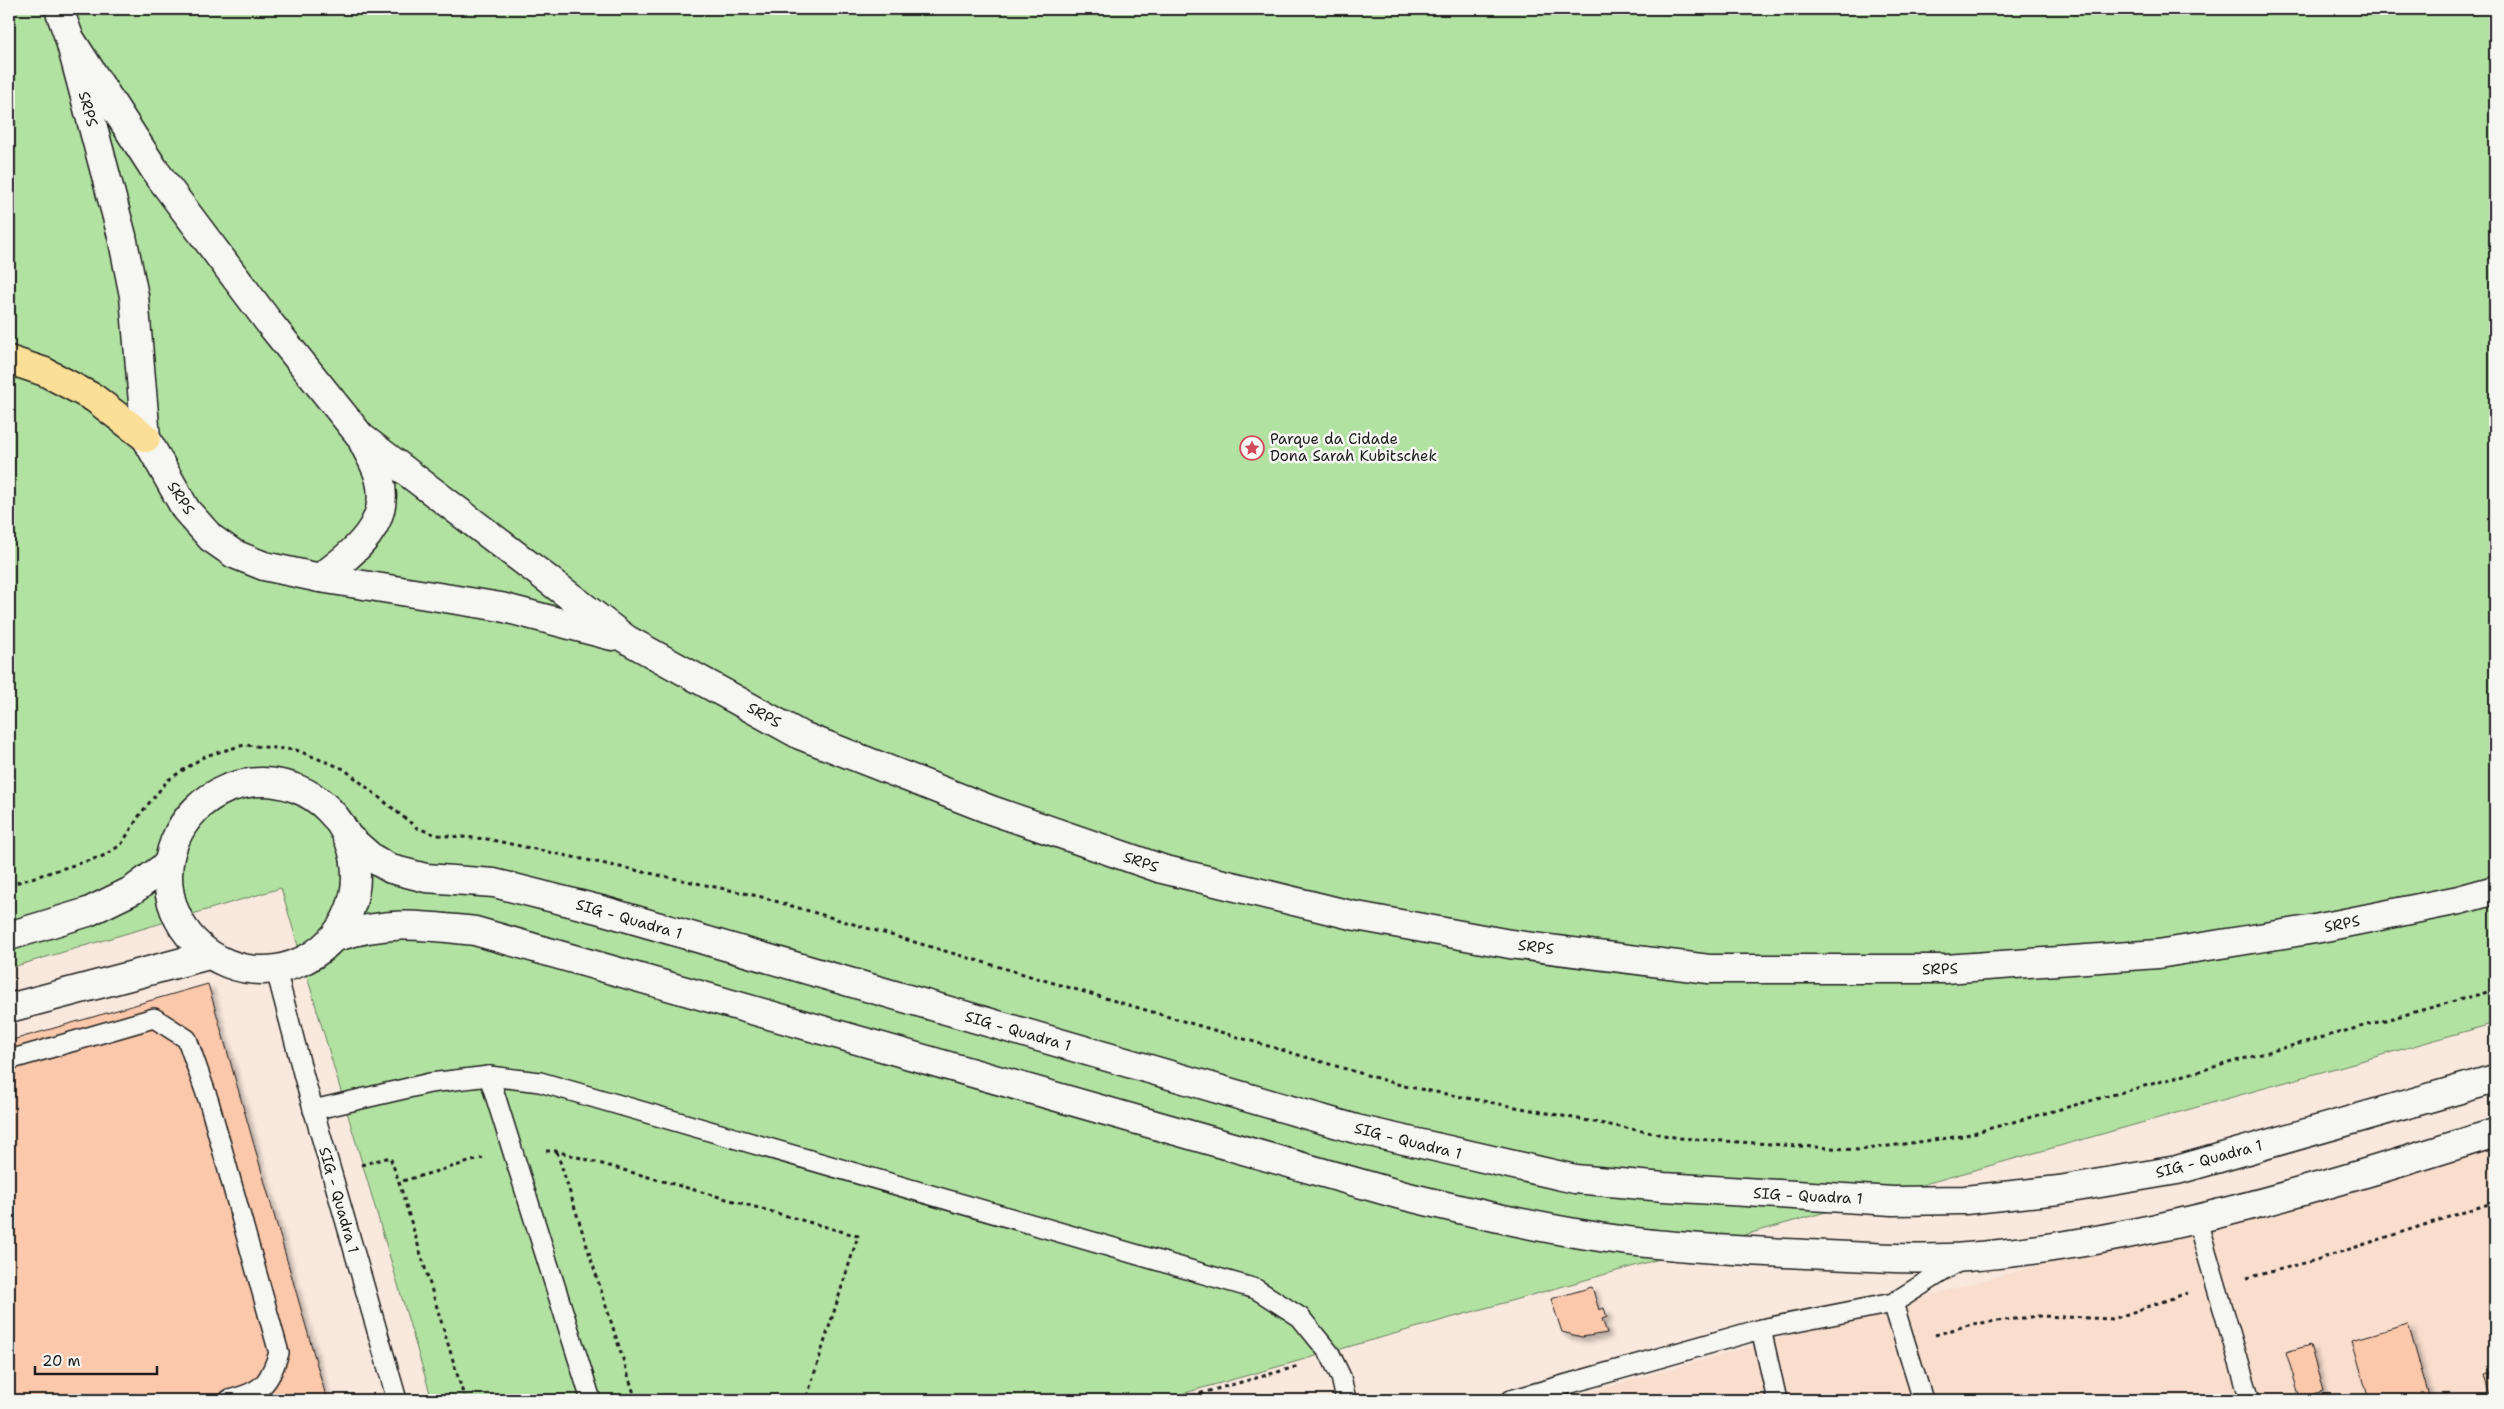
<svg xmlns="http://www.w3.org/2000/svg" width="2504" height="1409" font-family="'Shantell Sans',sans-serif">
<defs>
<filter id="shadow"><feDropShadow dx="4.5" dy="4.5" stdDeviation="2.5" flood-color="#0004"/></filter>
</defs>
<rect width="100%" height="100%" fill="#f8e8dd"/>
<filter id="ink" filterUnits="userSpaceOnUse"><feTurbulence type="fractalNoise" baseFrequency=".02" numOctaves="2"/><feDisplacementMap in="SourceGraphic" scale="10" xChannelSelector="R" yChannelSelector="G"/><feConvolveMatrix kernelMatrix="1 2 1 2 8 2 1 2 1" color-interpolation-filters="sRGB"/></filter>
<g filter="url(#ink)">
<polygon fill="#f9dece" points="2495,1136 2495,1400 1561,1400"/>
<polygon fill="#b2e2a2" stroke="#677f5f" points="9,9 2495,9 2495,1023 1160,1400 432,1400 281,888 9,968"/>
<g fill="#fbc8ab" stroke="#1c1c1c" filter="url(#shadow)">
<polygon points="208,984 327,1400 9,1400 9,1041"/>
<polygon points="1592,1287 1599,1310 1604,1308 1607,1317 1602,1319 1607,1333 1582,1337 1562,1332 1551,1299"/>
<polygon points="2408,1324 2430,1400 2369,1400 2352,1340"/>
<polygon points="2310,1345 2323,1391 2300,1398 2286,1352"/>
<polygon points="2495,1372 2495,1400 2492,1400 2485,1375"/>
</g>
<g fill="none" stroke-linecap="round" stroke-linejoin="round">
<g stroke="#1c1c1c" stroke-width="22">
<g id="lane">
<polyline points="276,970 304,1077 397,1400"/>
<path d="M9,1060L154,1018L187,1039L209,1102L279,1353C268,1385 263,1391 229,1400"/>
<polyline points="489,1076 591,1400"/>
<polyline points="313,1110 430,1083 489,1076 540,1082 1256,1289 1300,1317 1330,1354 1341,1377 1346,1400"/>
<polyline points="2196,1217 2250,1400"/>
<polyline points="1893,1303 1923,1400"/>
<polyline points="1761,1329 1777,1400"/>
<polyline points="1511,1400 1761,1329 1893,1303 1964,1258"/>
</g>
</g>
<g stroke="#1c1c1c" stroke-width="31">
<g id="street">
<circle cx="262" cy="876" r="94"/>
<polyline points="348,837 372,858 391,869 426,878 494,883 601,910 1356,1129 1575,1179 1664,1187 1893,1201 1965,1200 2059,1190 2177,1170 2495,1079"/>
<polyline points="9,936 88,912 133,890 168,864"/>
<path d="M336,937C389,920 421,925 475,931L1401,1195C1461,1210 1520,1224 1581,1234C1655,1247 1730,1250 1805,1254C1858,1256 1914,1261 1967,1257C2145,1243 2326,1186 2495,1133"/>
<polyline points="9,1008 209,955"/>
</g>
</g>
<g stroke="#1c1c1c" stroke-width="31">
<g id="secondary">
<polyline points="59,9 69,37 122,236 134,296 146,438 186,510 211,538 234,554 264,566 320,578 501,607 612,636"/>
<polyline points="69,37 156,172 271,325 361,437 626,639 800,735 991,810 1162,869 1351,915 1510,944 1709,969 1945,969 2158,954 2315,929 2459,900 2495,890"/>
<path d="M320,578C353,553 393,524 379,477C376,465 368,453 363,442"/>
</g>
</g>
<g stroke="#1c1c1c" stroke-width="31">
<polyline id="highway" points="9,360 45,372 94,398 146,438"/>
</g>
<g stroke="#1c1c1c" stroke-width="3" stroke-dasharray="4 4" stroke-linecap="butt">
<polyline points="9,885 103,856 121,845 141,813 168,780 205,756 244,745 296,750 344,769 417,828 437,835 487,839 758,896 1404,1086 1679,1138 1860,1150 1962,1136 2495,990"/>
<polyline points="546,1151 556,1151 858,1236 806,1400"/>
<polyline points="557,1152 636,1400"/>
<polyline points="361,1165 390,1157 399,1182"/>
<polyline points="2247,1278 2316,1260 2495,1202"/>
<polyline points="1935,1335 1972,1324 2040,1316 2113,1319 2187,1293"/>
<polyline points="465,1400 399,1182 483,1158"/>
<polyline points="1177,1400 1299,1366"/>
</g>
<use href="#lane" stroke="#f6f6f2" stroke-width="19"/>
<use href="#street" stroke="#f6f6f2" stroke-width="28"/>
<use href="#secondary" stroke="#f6f6f2" stroke-width="28"/>
<use href="#highway" stroke="#fbdf96" stroke-width="28"/>
</g>
</g>
<defs>
<g id="sight-ring" transform="scale(1.25)"><circle r="9.5" fill="#f6f6f2" stroke="#d1495b" stroke-width="1.5"/><path d="M0-6L1.8-2.2L6-1.7L2.9 1.2L3.7 5.4L0 3.3L-3.7 5.4L-2.9 1.2L-6-1.7L-1.8-2.2Z" fill="#d1495b"/></g>
</defs>
<g fill-rule="evenodd">
<use href="#sight-ring" x="1252" y="448"/>
</g>
<g text-anchor="middle" stroke-width="5" stroke-linejoin="round" paint-order="stroke">
<g font-size="15" fill="#1c1c1c" stroke="#f6f6f2">
<text transform="translate(88 109) rotate(75)" y="5">SRPS</text>
<text transform="translate(181 498) rotate(57)" y="5">SRPS</text>
<text transform="translate(764 715) rotate(29)" y="5">SRPS</text>
<text transform="translate(1141 862) rotate(19)" y="5">SRPS</text>
<text transform="translate(629 919) rotate(16)" y="5">SIG - Quadra 1</text>
<text transform="translate(2342 924) rotate(-11)" y="5">SRPS</text>
<text transform="translate(1536 947) rotate(7)" y="5">SRPS</text>
<text transform="translate(1940 969) rotate(-2)" y="5">SRPS</text>
<text transform="translate(1018 1031) rotate(16)" y="5">SIG - Quadra 1</text>
<text transform="translate(1408 1141) rotate(14)" y="5">SIG - Quadra 1</text>
<text transform="translate(2209 1159) rotate(-15)" y="5">SIG - Quadra 1</text>
<text transform="translate(1808 1196) rotate(3)" y="5">SIG - Quadra 1</text>
<text transform="translate(339 1200) rotate(74)" y="5">SIG - Quadra 1</text>
</g>
<g font-size="15" fill="#1c1c1c" stroke="#f6f6f2" text-anchor="start">
<text x="1270" y="444">Parque da Cidade<tspan x="1270" dy="17">Dona Sarah Kubitschek</tspan></text>
</g>
</g>
<rect width="2504" height="1409" fill="none" stroke="#f6f6f2" stroke-width="30"/>
<rect x="15" y="15" width="2474" height="1379" fill="none" stroke="#1c1c1c" stroke-width="2" filter="url(#ink)"/>
<path d="M35 1366v8h122v-8" fill="none" stroke="#1c1c1c" stroke-width="2.5"/>
<text x="42" y="1366" font-size="15" fill="#1c1c1c" stroke="#f6f6f2" stroke-width="4" paint-order="stroke">20 m</text>
</svg>
